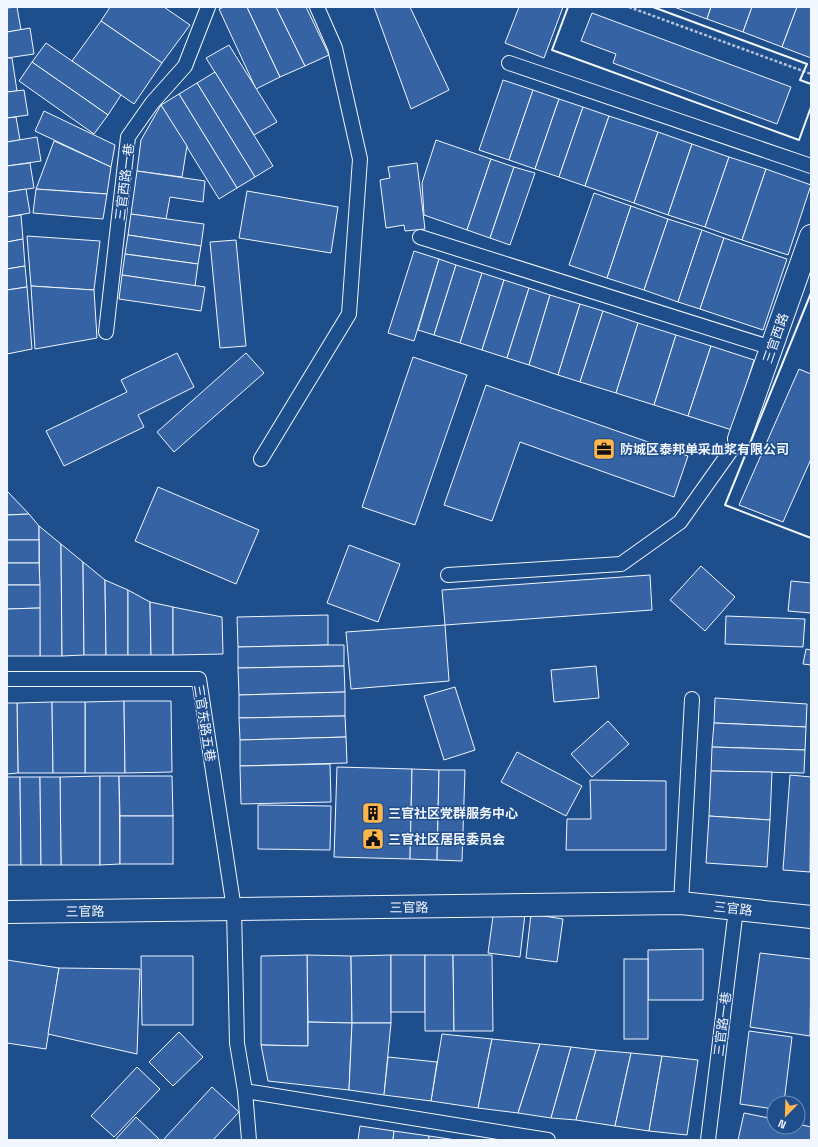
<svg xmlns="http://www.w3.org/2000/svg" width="818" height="1147" font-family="'Space Grotesk','Noto Sans SC',sans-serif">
<rect width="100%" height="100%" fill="#1f4e8c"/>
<g fill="#3563a3" stroke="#f2f6ff">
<polygon points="17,7 21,30 7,32 7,8"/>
<polygon points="110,7 164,7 190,25 162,63 101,21"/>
<polygon points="224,7 247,7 280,77 256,89 219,9"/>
<polygon points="247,7 276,7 305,66 280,77"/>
<polygon points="276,7 306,7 329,55 305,66"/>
<polygon points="374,7 410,7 449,90 411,109"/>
<polygon points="519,7 563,7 544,58 505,43"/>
<polygon points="674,7 711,7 707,19"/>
<polygon points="711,7 752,7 743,32 707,19"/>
<polygon points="752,7 797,7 782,47 743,32"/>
<polygon points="797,7 811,7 811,58 782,47"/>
<polygon points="592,13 791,87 777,124 613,63 616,54 581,41"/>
<polygon points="101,21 162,63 134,104 72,61"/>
<polygon points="30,28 34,54 7,58 7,32"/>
<polygon points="46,43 121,95 108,115 32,62"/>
<polygon points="229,45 277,122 254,135 206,58"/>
<polygon points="7,58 12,58 17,91 7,92"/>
<polygon points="32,62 108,115 94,134 19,81"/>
<polygon points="215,72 273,166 255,177 197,83"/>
<polygon points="503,80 533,90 509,160 479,150"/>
<polygon points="197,83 255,177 237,188 179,94"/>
<polygon points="24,90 28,115 7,118 7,92"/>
<polygon points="533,90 559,99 535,169 509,160"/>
<polygon points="179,94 237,188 219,199 161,105"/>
<polygon points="559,99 583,107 559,177 535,169"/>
<polygon points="161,105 187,146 182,177 137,171 141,140"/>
<polygon points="583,107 609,116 585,186 559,177"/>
<polygon points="44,111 115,145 111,167 35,131"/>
<polygon points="609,116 658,132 634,203 585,186"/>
<polygon points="16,117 20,140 7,142 7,118"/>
<polygon points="658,132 692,144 668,215 634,203"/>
<polygon points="37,137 41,161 7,166 7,142"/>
<polygon points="436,140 491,159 467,230 424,215 422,183"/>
<polygon points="54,141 111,167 107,194 36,189"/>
<polygon points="692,144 729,157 705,227 668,215"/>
<polygon points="729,157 766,169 742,240 705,227"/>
<polygon points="491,159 514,167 490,238 467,230"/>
<polygon points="30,163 34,188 7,192 7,166"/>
<polygon points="417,163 425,229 405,231 404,225 386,228 380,180 390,178 388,167"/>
<polygon points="514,167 535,173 510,245 490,238"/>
<polygon points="766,169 811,185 788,255 742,240"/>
<polygon points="137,171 205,181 203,202 170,197 166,219 131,214"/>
<polygon points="26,189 30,213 7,217 7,192"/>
<polygon points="36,189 107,194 103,219 33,213"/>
<polygon points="247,191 338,207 331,253 239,238"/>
<polygon points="594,193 631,206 607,278 569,265"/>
<polygon points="631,206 668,219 644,290 607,278"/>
<polygon points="131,214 204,224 201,246 128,235"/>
<polygon points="21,215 23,239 7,242 7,217"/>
<polygon points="668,219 702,230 678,302 644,290"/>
<polygon points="702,230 724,238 700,309 678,302"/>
<polygon points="128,235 201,246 198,264 125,254"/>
<polygon points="27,236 100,241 94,290 31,286"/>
<polygon points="724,238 787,259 763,330 700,309"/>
<polygon points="23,239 25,266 7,269 7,242"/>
<polygon points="236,240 246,346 220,348 210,242"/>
<polygon points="414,251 439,259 414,341 388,333"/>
<polygon points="125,254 198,264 195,286 122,275"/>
<polygon points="439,259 456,265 434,335 418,330"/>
<polygon points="456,265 482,273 460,343 434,335"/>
<polygon points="25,266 27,287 7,290 7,269"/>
<polygon points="482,273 504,280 482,350 460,343"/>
<polygon points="122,275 205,287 201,311 119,299"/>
<polygon points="504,280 529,288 507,358 482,350"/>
<polygon points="31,286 94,290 97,338 35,349"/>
<polygon points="27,287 32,349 7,354 7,290"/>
<polygon points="529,288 550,295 529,365 507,358"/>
<polygon points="550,295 580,304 558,375 529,365"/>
<polygon points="580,304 603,311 580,382 558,375"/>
<polygon points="603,311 638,323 616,393 580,382"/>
<polygon points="638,323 676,335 654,405 616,393"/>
<polygon points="676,335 711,346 688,416 654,405"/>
<polygon points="711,346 754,360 732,430 688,416"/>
<polygon points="177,353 194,387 138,415 144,427 64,466 46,431 127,392 121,380"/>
<polygon points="246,353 264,373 174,452 157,432"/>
<polygon points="413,357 467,375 415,525 362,507"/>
<polygon points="799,369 811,374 811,459 783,522 739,505"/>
<polygon points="486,385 688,456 674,497 520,442 492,521 444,505"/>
<polygon points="158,487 259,530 236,584 135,541"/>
<polygon points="7,491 29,514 7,515"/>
<polygon points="29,514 39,526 39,540 7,540 7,515"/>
<polygon points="39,526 61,544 62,656 40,656"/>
<rect x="7" y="540" width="32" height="23"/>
<polygon points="61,544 83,562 84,655 62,656"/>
<polygon points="349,545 400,564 378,622 327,603"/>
<polygon points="83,562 105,580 106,655 84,655"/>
<polygon points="7,563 39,563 40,585 7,585"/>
<polygon points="701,566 735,597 705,631 670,600"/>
<polygon points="650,575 652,610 445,625 442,590"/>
<polygon points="105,580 128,590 128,655 106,655"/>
<polygon points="791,581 811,583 811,613 788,611"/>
<polygon points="7,585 40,585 40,608 7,609"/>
<polygon points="128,590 150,602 151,655 128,655"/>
<polygon points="150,602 173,607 173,655 151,655"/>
<polygon points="173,607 222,617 223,654 173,655"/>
<polygon points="40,608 40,656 7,656 7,609"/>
<polygon points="328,615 328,645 238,647 237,617"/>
<polygon points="726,616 805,619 803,647 725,644"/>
<polygon points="445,625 449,681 351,689 346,632"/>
<polygon points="328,645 344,645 344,666 238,668 238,647"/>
<polygon points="806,649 811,650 811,665 803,664"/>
<polygon points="344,666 345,692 239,695 238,668"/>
<polygon points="596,666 599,698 554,702 551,670"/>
<polygon points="455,687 475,750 444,760 424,696"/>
<polygon points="345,692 345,716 239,718 239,695"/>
<polygon points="715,698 807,704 806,727 714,723"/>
<polygon points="124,701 125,773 85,773 85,702"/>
<polygon points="124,701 171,701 172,772 125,773"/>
<polygon points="52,702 53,773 18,773 17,703"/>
<polygon points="52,702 85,702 85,773 53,773"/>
<polygon points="7,703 17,703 18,773 7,774"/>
<polygon points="345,716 346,737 240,740 239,718"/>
<polygon points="608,721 629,744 592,777 571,754"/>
<polygon points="714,723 806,727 805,750 712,747"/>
<polygon points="346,737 347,763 240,766 240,740"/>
<polygon points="712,747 805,750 804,773 711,771"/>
<polygon points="517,752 582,786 566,816 501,782"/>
<polygon points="330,764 331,802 241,804 240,766"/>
<polygon points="337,767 412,769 410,859 334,857"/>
<polygon points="412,769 439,770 437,860 410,859"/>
<polygon points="439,770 465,770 462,861 437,860"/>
<polygon points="711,771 772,772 770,820 709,816"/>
<polygon points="790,775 811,777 810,872 783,870"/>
<polygon points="100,776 100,865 61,865 60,777"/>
<polygon points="100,776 119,776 120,864 100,865"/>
<polygon points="119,776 172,776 173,816 120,816"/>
<polygon points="7,777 20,777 21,865 7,865"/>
<polygon points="20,777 40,777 41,865 21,865"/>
<polygon points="40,777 60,777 61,865 41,865"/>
<polygon points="590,780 666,781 666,850 566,850 567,819 591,819"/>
<polygon points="258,805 331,806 330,850 258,849"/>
<rect x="120" y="816" width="53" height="48"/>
<polygon points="709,816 770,820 767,867 706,863"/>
<polygon points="494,909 525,914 520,957 488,953"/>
<polygon points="531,914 563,919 557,962 526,958"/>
<polygon points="703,949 703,1000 648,1000 648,950"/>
<polygon points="760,953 811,959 810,1036 750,1027"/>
<polygon points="307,955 351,956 352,1023 308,1022"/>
<polygon points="307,955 308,1046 261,1045 261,956"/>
<polygon points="391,955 391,1023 352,1023 351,956"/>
<rect x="391" y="955" width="34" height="57"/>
<polygon points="425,955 453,955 454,1031 425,1031"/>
<polygon points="453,955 492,955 493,1031 454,1031"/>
<polygon points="141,956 193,956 193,1025 142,1025"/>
<rect x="624" y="959" width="24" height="80"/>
<polygon points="7,960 59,968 46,1049 7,1043"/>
<polygon points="59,968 140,969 137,1054 48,1034"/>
<polygon points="308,1022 352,1023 349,1090 268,1081 261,1045 308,1046"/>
<polygon points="352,1023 391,1023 384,1095 349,1090"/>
<polygon points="749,1031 792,1037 784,1103 774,1103 774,1109 740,1104"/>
<polygon points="179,1032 203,1057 173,1086 149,1062"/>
<polygon points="442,1034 492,1039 478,1108 431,1101"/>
<polygon points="492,1039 540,1044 518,1113 478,1108"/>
<polygon points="540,1044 571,1047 551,1118 518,1113"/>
<polygon points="571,1047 596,1050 576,1120 551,1118"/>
<polygon points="596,1050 631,1053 615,1126 576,1120"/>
<polygon points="631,1053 662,1056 649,1131 615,1126"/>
<polygon points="662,1056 698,1060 687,1135 649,1131"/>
<polygon points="388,1057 437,1062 431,1101 384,1095"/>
<polygon points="137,1067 160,1089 114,1137 91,1116"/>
<polygon points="212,1087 239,1112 213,1140 163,1140"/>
<polygon points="744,1113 774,1119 774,1127 798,1127 798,1124 811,1127 811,1140 738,1140"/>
<polygon points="136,1117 160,1140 115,1140"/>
<polygon points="360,1126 394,1131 393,1140 358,1140"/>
<polygon points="394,1131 429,1136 429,1140 393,1140"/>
<polygon points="429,1136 456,1140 429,1140"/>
</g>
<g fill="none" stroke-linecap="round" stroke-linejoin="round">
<g stroke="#f2f6ff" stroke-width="16">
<g id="service">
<polyline points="509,63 811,166"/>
<polyline points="420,237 772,348"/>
<polyline points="106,332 128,137 152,103 185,66 208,7"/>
<polyline points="261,459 349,314 360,159 335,48 317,7"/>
<polyline points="448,575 621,564 680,522 739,439"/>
<polyline points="7,679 199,679 234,909 237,1043 245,1091 249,1140"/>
<polyline points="681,903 692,699"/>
<polyline points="245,1091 548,1140"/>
<polyline points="708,1140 736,909"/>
</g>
</g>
<g stroke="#f2f6ff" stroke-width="24">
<g id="minor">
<polyline points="739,439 811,236"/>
<polyline points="7,912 681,903 811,917"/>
</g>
</g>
<polyline stroke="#b3c4dc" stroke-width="2.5" stroke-dasharray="3 2" stroke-linecap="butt" points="629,7 811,74"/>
<use href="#service" stroke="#1f4e8c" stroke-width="14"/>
<use href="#minor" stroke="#1f4e8c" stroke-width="22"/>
<g stroke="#f2f6ff" stroke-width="2">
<polyline points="568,7 552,50 799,140 811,107"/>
<polyline points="653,7 807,64 800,80 811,84"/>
<polyline points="811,293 725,505 811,538"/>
</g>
</g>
<defs>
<g id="office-square" transform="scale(1.15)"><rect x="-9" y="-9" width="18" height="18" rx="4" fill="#ffb74d" stroke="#1f4e8c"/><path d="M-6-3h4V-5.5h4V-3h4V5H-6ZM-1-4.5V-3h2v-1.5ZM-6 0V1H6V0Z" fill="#111"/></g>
<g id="building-square" transform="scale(1.15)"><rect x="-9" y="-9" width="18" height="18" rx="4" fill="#ffb74d" stroke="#1f4e8c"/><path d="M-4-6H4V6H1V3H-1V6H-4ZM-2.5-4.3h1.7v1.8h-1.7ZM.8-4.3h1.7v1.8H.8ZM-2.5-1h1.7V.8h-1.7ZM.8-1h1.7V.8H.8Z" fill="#111"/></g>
<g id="civic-square" transform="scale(1.15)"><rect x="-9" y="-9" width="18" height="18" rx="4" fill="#ffb74d" stroke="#1f4e8c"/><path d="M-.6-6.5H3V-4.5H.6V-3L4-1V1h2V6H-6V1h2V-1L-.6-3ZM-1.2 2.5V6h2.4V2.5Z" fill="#111"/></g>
</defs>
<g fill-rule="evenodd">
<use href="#office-square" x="604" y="449"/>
<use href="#building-square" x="373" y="813"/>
<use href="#civic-square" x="373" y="839"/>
</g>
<g text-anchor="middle" stroke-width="3" stroke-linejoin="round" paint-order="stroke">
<g font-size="13" fill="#f2f6ff" stroke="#1f4e8c">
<text transform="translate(124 182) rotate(-83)" y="5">三官西路一巷</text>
<text transform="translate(775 338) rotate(-71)" y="5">三官西路</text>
<text transform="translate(205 723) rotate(81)" y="5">三官东路五巷</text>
<text transform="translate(409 907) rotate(-1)" y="5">三官路</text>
<text transform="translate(733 908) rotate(6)" y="5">三官路</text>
<text transform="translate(85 911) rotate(-1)" y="5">三官路</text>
<text transform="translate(722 1024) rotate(-83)" y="5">三官路一巷</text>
</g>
<g font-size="13" font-weight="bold" fill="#f2f6ff" stroke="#1f4e8c" text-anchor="start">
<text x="620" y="454">防城区泰邦单采血浆有限公司</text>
<text x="388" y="818">三官社区党群服务中心</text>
<text x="388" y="844">三官社区居民委员会</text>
</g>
</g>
<rect width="818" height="1147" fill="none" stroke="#f2f6ff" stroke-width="16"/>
<g transform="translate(786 1115) rotate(203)"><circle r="19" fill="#1f4e8c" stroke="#7391ba"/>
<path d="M0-3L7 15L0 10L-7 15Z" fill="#ffb74d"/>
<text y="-6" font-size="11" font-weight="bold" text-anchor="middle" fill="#f2f6ff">N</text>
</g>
</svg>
